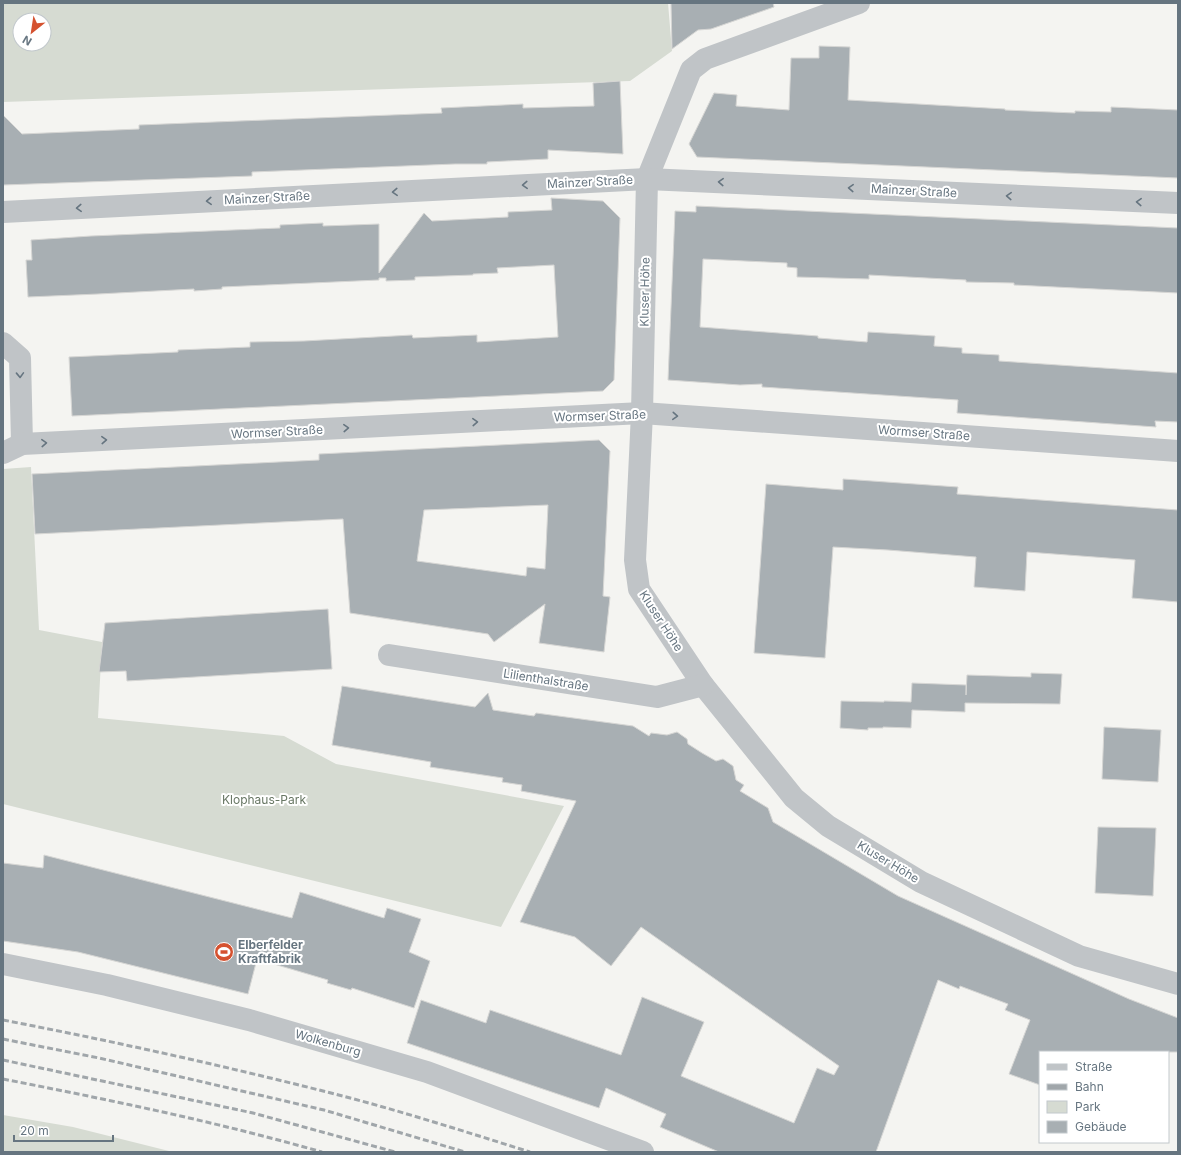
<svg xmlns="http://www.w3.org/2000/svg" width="1181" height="1155" font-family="Inter,sans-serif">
<rect width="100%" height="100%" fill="#f4f4f1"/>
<g fill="#d6dbd2" fill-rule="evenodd">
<path d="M3,3H668L672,51L630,81L3,102ZM20,20H44V44H20Z"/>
<polygon points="31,467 39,630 102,642 98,718 284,736 336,764 564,806 501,927 3,804 3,469"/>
<polygon points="3,1115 73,1127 173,1152 3,1152"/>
</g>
<g fill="#a8afb3" stroke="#d6d6d4" fill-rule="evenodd">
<polygon points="671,3 773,3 774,7 711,29 698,30 672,49"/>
<polygon points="819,46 850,47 848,100 1005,109 1005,110 1075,113 1075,111 1111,112 1111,107 1178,110 1178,178 697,157 689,144 714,93 737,95 736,106 789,110 791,58 819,58"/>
<polygon points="620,81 623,154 548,150 548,159 487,162 487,164 455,164 252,172 252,176 3,185 3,115 22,134 139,129 139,125 442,113 441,108 523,104 523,108 594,106 593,83"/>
<polygon points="551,198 603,201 620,218 614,380 603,391 72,416 69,357 178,352 178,350 250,347 250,342 304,341 412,335 413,338 477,335 477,342 558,337 554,265 497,268 498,273 473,274 473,275 415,277 415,280 386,281 386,278 379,278 379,280 222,287 222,289 194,291 194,289 98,294 28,297 26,260 32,260 31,240 91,236 280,228 280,225 323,223 323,226 379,224 379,273 424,213 432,221 508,217 508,212 552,210"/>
<polygon points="696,206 1178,228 1178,293 1014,285 1014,283 966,282 966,280 869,275 869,279 797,277 797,268 787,267 787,263 703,259 700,327 818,336 818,338 867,342 868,332 935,336 934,346 962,348 962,353 999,355 999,361 1178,373 1178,422 1155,421 1156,427 957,413 958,400 762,387 762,384 740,385 668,380 675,211 696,212"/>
<path d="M599,440L610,451L603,596L610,597L604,652L539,643L545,604L494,642L488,634L350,613L343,519L35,534L32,474L319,460V454ZM548,505L545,569L527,567L526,576L417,561L424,510Z"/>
<polygon points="843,479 958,487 957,494 1178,510 1178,602 1132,598 1135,560 1027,552 1025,591 974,587 976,557 888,550 833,547 825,658 754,653 766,484 843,490"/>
<polygon points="328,609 332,669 127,681 126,671 99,672 105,623"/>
<polygon points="1031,673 1062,674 1060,704 965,703 965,712 912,710 911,728 883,727 883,728 868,728 868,730 840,728 841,701 884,702 884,701 911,702 912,683 966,685 966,695 967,675 1031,677"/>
<polygon points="342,686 475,707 488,693 493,710 534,716 536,713 633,726 649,736 651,733 667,735 677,732 687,739 688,744 702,753 716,761 723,759 733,766 736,780 744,785 740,791 768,808 773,822 898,896 1129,999 1178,1018 1178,1052 1040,1052 1040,1085 1009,1074 1030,1020 1005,1010 1008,1004 960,986 959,989 938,980 876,1152 719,1152 660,1127 666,1114 606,1088 599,1108 407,1043 421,1000 486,1023 490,1010 621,1055 642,997 704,1022 681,1076 794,1123 817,1068 834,1075 839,1066 641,927 611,966 575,937 520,922 576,801 521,791 522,785 502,782 503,778 430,767 431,762 332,745"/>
<polygon points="1104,727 1161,730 1158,782 1102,779"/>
<polygon points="1098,827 1156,828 1153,896 1095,893"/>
<polygon points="44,855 292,918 300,892 384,918 387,908 421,919 409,952 430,961 414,1008 352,988 351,990 327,983 328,980 257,959 248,994 78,952 3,941 3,863 43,868"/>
</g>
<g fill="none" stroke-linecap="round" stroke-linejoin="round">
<g stroke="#c0c4c7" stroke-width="22">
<polyline points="859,3 705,59 691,70 647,179 642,413 635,560 639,589 703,685 794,798 828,826 921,882 1079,956 1178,984"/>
<polyline points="3,212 647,179 1178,203"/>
<polyline points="3,343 20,358 22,444"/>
<polyline points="3,453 22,444 642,413 1178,451"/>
<polyline points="389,655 657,697 703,685"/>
<polyline points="3,964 107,985 249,1020 427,1072 643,1152"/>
</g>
<g stroke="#a0a6aa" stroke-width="3" stroke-dasharray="6 3" stroke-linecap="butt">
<path d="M3,1020C112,1041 220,1065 327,1092C395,1109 463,1131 530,1152"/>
<polyline points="3,1039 99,1058 324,1110 465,1152"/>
<polyline points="3,1060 253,1113 395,1152"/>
<path d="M3,1079C110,1100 217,1122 322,1152"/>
</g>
</g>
<defs><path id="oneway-chevron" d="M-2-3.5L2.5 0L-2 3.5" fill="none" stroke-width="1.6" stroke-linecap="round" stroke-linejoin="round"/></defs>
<g stroke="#667580">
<use href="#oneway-chevron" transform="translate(721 182) rotate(-177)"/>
<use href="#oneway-chevron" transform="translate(525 185) rotate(177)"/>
<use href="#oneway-chevron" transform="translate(851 188) rotate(-177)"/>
<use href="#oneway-chevron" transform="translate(395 192) rotate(177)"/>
<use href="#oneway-chevron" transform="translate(1009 196) rotate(-177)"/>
<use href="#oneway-chevron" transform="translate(209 201) rotate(177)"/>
<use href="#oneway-chevron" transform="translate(1139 202) rotate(-177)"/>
<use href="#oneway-chevron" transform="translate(79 208) rotate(177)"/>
<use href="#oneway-chevron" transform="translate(20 375) rotate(88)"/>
<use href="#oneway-chevron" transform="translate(675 416) rotate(4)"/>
<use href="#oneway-chevron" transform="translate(475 422) rotate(-3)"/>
<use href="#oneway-chevron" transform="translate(346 428) rotate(-3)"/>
<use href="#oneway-chevron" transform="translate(104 440) rotate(-3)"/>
<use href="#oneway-chevron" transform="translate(44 443) rotate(-3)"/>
</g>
<defs>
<g id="stadium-disc" transform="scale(1)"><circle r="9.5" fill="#d55230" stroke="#fff"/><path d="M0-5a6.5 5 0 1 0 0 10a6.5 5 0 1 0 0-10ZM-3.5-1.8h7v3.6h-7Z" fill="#fff"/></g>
</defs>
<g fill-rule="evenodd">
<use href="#stadium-disc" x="224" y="952"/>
</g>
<g text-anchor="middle" stroke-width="4" stroke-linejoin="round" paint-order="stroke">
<g font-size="12" fill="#667580" stroke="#fff">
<text transform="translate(590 182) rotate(-3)" y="4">Mainzer Straße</text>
<text transform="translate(914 191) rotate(3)" y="4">Mainzer Straße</text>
<text transform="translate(267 198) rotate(-3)" y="4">Mainzer Straße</text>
<text transform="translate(645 292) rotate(-89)" y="4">Kluser Höhe</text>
<text transform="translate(600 416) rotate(-2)" y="4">Wormser Straße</text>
<text transform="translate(277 432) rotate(-3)" y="4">Wormser Straße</text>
<text transform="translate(924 433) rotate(4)" y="4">Wormser Straße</text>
<text transform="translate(661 621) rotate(57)" y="4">Kluser Höhe</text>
<text transform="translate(546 680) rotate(9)" y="4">Lilienthalstraße</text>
<text transform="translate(888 862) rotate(31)" y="4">Kluser Höhe</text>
<text transform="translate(328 1043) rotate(16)" y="4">Wolkenburg</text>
</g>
<g font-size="12" fill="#687764" stroke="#fff">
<text x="264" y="804">Klophaus-Park</text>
</g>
<g font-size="12" font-weight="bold" fill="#667580" stroke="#fff" text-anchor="start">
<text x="238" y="949">Elberfelder<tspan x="238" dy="14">Kraftfabrik</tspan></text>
</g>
</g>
<rect width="1181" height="1155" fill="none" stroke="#667580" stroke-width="8"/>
<rect x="1039" y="1051" width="130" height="92" fill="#ffffff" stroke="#c2c8cc"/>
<rect x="1047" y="1064" width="20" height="6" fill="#c0c4c7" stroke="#c2c8cc"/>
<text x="1075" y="1071" font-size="12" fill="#667580">Straße</text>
<rect x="1047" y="1084" width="20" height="6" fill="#a0a6aa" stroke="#c2c8cc"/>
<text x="1075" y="1091" font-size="12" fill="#667580">Bahn</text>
<rect x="1047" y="1101" width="20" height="12" fill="#d6dbd2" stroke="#c2c8cc"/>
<text x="1075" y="1111" font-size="12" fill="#667580">Park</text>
<rect x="1047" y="1121" width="20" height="12" fill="#a8afb3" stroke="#c2c8cc"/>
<text x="1075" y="1131" font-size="12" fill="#667580">Gebäude</text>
<g transform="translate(32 32) rotate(210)"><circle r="19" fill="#ffffff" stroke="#c2c8cc"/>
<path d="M0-3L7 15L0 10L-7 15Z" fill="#d55230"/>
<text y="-6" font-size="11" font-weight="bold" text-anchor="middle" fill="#667580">N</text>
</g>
<path d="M14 1135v6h99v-6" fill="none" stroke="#667580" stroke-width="2"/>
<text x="20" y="1135" font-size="12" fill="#667580" stroke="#ffffff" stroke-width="3" paint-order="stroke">20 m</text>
</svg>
